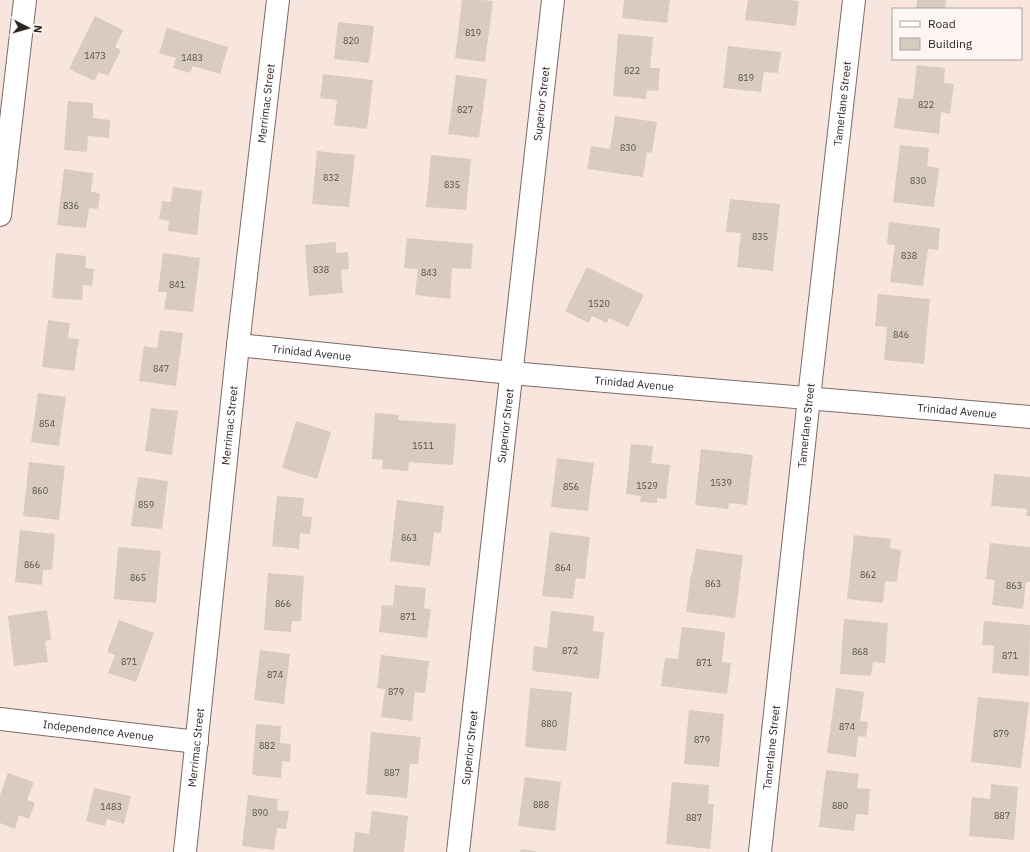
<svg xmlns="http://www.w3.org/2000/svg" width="1030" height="852" font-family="'IBM Plex Sans',sans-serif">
<rect width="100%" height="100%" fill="#f8e6de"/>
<g fill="#d7ccbe">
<polygon points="462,0 481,0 493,1 485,62 455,58"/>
<polygon points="624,0 670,0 667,23 622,18"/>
<polygon points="748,0 790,0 799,1 796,26 745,20"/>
<polygon points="917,0 946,0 945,9 916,9"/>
<polygon points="95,16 123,30 115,47 121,50 108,76 99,72 94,81 69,69"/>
<polygon points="338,22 374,26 369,63 334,59"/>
<polygon points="167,28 228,47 220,74 193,66 190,73 173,68 176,58 159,53"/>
<polygon points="618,34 653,37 650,68 660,68 658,91 647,90 646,99 613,96"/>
<polygon points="728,46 781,52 778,73 764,72 761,92 723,88"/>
<polygon points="917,65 945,68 944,83 954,84 950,114 941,112 939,134 894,128 898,98 913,99"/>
<polygon points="323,74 373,80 367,129 334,125 337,100 320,98"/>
<polygon points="456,75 487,79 479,138 448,134"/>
<polygon points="68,101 93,103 93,118 110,120 109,138 88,136 87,152 64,150"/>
<polygon points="615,116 657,122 652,153 647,152 643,177 587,169 591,146 610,149"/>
<polygon points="900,145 929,148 927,166 939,168 934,207 893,202"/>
<polygon points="317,151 355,155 349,207 312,204"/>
<polygon points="431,155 471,159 466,210 426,207"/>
<polygon points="64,169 93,173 91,192 100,193 98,209 89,208 86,228 57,225"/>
<polygon points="173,187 202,191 197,235 168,231 169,221 159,219 162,201 171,202"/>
<polygon points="730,199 780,204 773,271 737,267 741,233 726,232"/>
<polygon points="889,222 940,228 938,250 928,249 923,286 890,282 895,245 887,244"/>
<polygon points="407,238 473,244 471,269 452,268 450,299 415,295 418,269 404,268"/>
<polygon points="336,242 336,253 348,252 349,269 341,270 343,293 309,296 305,245"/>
<polygon points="56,253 86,256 85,268 94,269 92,286 83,285 82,300 52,298"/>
<polygon points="163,253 200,258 193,312 164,309 167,292 158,292"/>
<polygon points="587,267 644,295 628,327 609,318 607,323 592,316 589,323 565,311"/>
<polygon points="878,294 930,299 924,364 884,360 887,327 875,326"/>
<polygon points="48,320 70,323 68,338 79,339 74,371 42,367"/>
<polygon points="160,330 183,333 176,386 139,381 144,346 157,348"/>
<polygon points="38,393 66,397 59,446 31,442"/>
<polygon points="151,408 178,411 172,455 145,451"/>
<polygon points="375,413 399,415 398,420 456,424 453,465 409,462 408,471 382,469 383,460 372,459"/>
<polygon points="296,421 331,432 317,479 282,468"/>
<polygon points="631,444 653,446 651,463 670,465 666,499 657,498 657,503 640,502 641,496 626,494"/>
<polygon points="701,449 753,455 747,505 729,503 728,509 695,505"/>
<polygon points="557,458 594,463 588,511 551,507"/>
<polygon points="29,462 65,466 59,520 23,516"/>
<polygon points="994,474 1030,477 1030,516 1026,516 1027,509 991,506"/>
<polygon points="138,477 168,481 162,529 131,526"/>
<polygon points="277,496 304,498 302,516 312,517 310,534 300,533 299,549 272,546"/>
<polygon points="397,500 444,506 441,533 434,532 430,566 390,561"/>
<polygon points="20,530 55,534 52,570 43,570 42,585 15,582"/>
<polygon points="550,532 590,537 585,579 576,578 573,599 542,596"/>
<polygon points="854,535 891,539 890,548 901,550 897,582 885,581 883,603 847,599"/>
<polygon points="990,543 1030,547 1030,582 1026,582 1023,609 992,605 995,580 986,579"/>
<polygon points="118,547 161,551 156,603 114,599"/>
<polygon points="696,549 743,555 735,618 686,612 691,574 692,574"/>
<polygon points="268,573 304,576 301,621 292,621 291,632 264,630"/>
<polygon points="395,585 426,588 424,608 431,609 427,638 379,632 382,605 393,606"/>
<polygon points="47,610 51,640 45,641 48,662 14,666 8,616"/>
<polygon points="551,611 594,616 593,631 604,632 599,679 532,671 534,646 547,648"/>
<polygon points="844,619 888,623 885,663 873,662 871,676 840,674"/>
<polygon points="119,620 154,633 136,682 108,673 115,655 107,652"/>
<polygon points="984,621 1030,625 1029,676 992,673 994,646 982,645"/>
<polygon points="682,627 725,632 722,662 731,663 727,694 661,686 665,658 678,659"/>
<polygon points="260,650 290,654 284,704 254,700"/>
<polygon points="381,655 429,661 425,693 415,692 412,721 381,717 385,689 377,688"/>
<polygon points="530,688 572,692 566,751 525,747"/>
<polygon points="836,688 864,692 860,721 868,722 866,737 858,736 856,757 827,753"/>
<polygon points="978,697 1029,702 1021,768 971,762"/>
<polygon points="689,710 724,714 719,767 684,764"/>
<polygon points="256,724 281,726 280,743 291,744 290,762 282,761 281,778 252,775"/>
<polygon points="371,732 421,737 418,764 410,764 407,798 366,794"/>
<polygon points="826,770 859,774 857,788 870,789 868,815 856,814 854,831 819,827"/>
<polygon points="8,773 34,782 27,800 35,803 29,819 19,815 15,829 0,823 0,795"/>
<polygon points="525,777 561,782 555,831 518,826"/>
<polygon points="672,782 709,785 708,804 714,804 710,849 666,844"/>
<polygon points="991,784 1018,787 1014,840 969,836 972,797 990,799"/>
<polygon points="94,788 131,796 124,824 107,819 105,826 86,821"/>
<polygon points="248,795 278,799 277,810 289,811 286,829 277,828 274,850 242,846"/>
<polygon points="372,811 408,816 404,852 353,852 355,832 369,834"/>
<polygon points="521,849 536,851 536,852 520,852"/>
</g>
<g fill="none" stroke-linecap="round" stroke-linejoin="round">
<g stroke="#7b6c64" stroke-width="24">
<g id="minor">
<polyline points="0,215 25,0"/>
<path id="s1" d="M238,345L511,373L1030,417"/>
<path id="s2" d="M0,719L197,742"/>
<path id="s3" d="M185,852L238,345L278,0"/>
<path id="s4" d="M458,852L553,0"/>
<path id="s5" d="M760,852L809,398L854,0"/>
</g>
</g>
<use href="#minor" stroke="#fff" stroke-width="22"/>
</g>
<g text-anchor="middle" stroke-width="3.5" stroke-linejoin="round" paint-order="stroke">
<g font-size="9" fill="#58504a">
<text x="473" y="36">819</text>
<text x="351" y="44">820</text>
<text x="95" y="59">1473</text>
<text x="192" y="61">1483</text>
<text x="632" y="74">822</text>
<text x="746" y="81">819</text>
<text x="926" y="108">822</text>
<text x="465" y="113">827</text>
<text x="628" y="151">830</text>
<text x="331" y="181">832</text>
<text x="918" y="184">830</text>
<text x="452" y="188">835</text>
<text x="71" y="209">836</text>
<text x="760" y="240">835</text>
<text x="909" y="259">838</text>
<text x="321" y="273">838</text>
<text x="429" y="276">843</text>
<text x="177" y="288">841</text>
<text x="599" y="307">1520</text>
<text x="901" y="338">846</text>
<text x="161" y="372">847</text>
<text x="47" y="427">854</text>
<text x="423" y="449">1511</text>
<text x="721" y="486">1539</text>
<text x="647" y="489">1529</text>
<text x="571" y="490">856</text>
<text x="40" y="494">860</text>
<text x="146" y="508">859</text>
<text x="409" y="541">863</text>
<text x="32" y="568">866</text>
<text x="563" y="571">864</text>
<text x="868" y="578">862</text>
<text x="138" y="581">865</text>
<text x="713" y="587">863</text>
<text x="1014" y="589">863</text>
<text x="283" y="607">866</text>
<text x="408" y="620">871</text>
<text x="570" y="654">872</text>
<text x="860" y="655">868</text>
<text x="1010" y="659">871</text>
<text x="129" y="665">871</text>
<text x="704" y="666">871</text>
<text x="275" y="678">874</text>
<text x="396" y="695">879</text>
<text x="549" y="727">880</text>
<text x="847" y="730">874</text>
<text x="1001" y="737">879</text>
<text x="702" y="743">879</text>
<text x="267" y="749">882</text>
<text x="392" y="776">887</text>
<text x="541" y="808">888</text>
<text x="840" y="809">880</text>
<text x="111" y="810">1483</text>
<text x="260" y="816">890</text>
<text x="1002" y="819">887</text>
<text x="694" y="821">887</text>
</g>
<g font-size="11" fill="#2d2623" stroke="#fdf6f3">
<text dy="4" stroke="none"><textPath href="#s3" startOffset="753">Merrimac Street</textPath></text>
<text dy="4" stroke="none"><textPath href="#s4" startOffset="753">Superior Street</textPath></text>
<text dy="4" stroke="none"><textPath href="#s5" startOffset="753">Tamerlane Street</textPath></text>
<text dy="4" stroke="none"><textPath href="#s1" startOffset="74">Trinidad Avenue</textPath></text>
<text dy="4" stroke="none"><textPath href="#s1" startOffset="398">Trinidad Avenue</textPath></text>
<text dy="4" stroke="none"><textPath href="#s1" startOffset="722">Trinidad Avenue</textPath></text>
<text dy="4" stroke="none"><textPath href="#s3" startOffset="429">Merrimac Street</textPath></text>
<text dy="4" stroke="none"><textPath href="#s4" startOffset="429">Superior Street</textPath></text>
<text dy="4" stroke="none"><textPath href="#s5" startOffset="429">Tamerlane Street</textPath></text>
<text dy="4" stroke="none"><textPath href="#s2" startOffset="99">Independence Avenue</textPath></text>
<text dy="4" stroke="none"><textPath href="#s3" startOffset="105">Merrimac Street</textPath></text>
<text dy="4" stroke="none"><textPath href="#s4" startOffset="105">Superior Street</textPath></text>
<text dy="4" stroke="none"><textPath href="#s5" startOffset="105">Tamerlane Street</textPath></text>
</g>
</g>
<rect x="892" y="8" width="130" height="52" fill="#fdf6f3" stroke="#aaa3a0"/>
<rect x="900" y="21" width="20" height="6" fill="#ffffff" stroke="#aaa3a0"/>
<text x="928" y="28" font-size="12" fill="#2d2623">Road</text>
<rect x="900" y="38" width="20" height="12" fill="#d7ccbe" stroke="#aaa3a0"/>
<text x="928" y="48" font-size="12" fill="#2d2623">Building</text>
<g transform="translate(28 28) rotate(96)" stroke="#fdf6f3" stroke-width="3" paint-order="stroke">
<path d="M0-3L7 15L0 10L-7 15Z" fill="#2d2623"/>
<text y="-6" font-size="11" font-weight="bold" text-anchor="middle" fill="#2d2623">N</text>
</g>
</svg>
